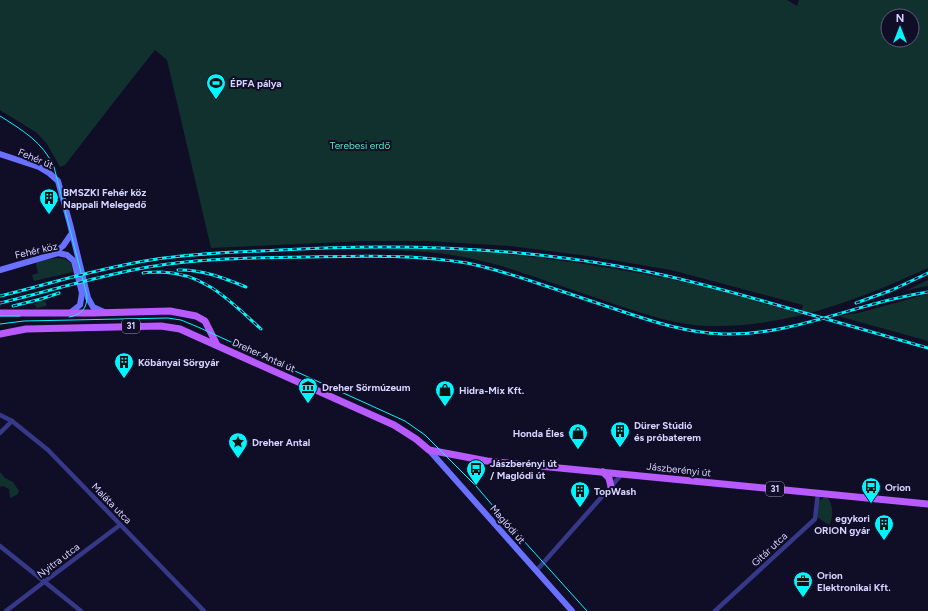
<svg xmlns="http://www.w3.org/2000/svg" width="928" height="611" font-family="Figtree,sans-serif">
<rect width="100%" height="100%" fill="#100e26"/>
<g fill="#10312d" fill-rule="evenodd">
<path d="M0,0H787L797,6L799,0H928V268C858,300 786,328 708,326C675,325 645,314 614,304C581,293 548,281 514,270C486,261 455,254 425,252C405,250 385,250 365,249C385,249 405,249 426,249C502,251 579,262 654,276C703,285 752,300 800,314L803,305L671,270L588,256L510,246L427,241H365L211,248L167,60L155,50C124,88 95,127 65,165L60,167L47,144L37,133L0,110ZM888,16H912V40H888Z"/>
<polygon points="57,258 65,259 71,263 73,272 34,281 32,275 38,273 36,264 38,261"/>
<polygon points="928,280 928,286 907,290"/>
<polygon points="928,294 928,341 838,316 858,313"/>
<polygon points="43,300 47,304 46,306 37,308 34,304"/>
<polygon points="0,472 5,478 13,482 19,491 17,495 10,498 9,489 3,486 0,487"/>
<path d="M827,497C833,503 834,517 829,525L817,517C818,507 816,499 827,497Z"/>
</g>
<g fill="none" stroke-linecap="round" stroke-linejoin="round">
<g stroke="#363888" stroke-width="4.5">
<polyline points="0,415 12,421 48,450 204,611"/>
<polyline points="0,433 12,421"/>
<polyline points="0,546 81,611"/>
<polyline points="536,571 622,474"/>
<polyline points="6,611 44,582 120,525"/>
<polyline points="715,611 815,519 818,493"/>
</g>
<g stroke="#6a70ff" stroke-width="6">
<polyline points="0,154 39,167 49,173 58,181 70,224 88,298 93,307 104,312"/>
<polyline points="54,253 63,246 72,233"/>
<polyline points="0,270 58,253 67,255 74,261 82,293 80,305 71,312"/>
<polyline points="429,450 572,611"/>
</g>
<g stroke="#b75aff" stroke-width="7">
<polyline points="0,313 93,313 170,311 196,316 205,321 217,345"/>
<polyline points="0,334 26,329 161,326 180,329 191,334 394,425 416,439 429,450 487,461 928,504"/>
<polyline points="603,472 609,478 611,487"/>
</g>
<g stroke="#00f5fe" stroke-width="1">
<path d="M0,116C22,130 43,142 54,167L87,296C87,308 82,315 69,317"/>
<polyline points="0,316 20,316"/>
<polyline points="0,324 24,321 168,318 181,320 198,327 405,421 425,435 476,486 505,520 587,611"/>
</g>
<g stroke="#00f5fe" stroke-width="3">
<g id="rail">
<path d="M178,270C201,269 224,278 246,287"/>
<path d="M143,273C149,272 155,272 161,272C205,273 231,302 261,329"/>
<path d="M0,296C52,283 104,267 157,259C198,253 239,252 280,250C402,243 524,247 644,271C684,279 724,290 763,301C818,317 873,332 928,348"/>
<path d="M0,303C49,291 98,276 148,267C200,258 253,258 305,257C359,256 413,254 467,263C492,268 516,276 540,284C567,293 594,302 621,311C654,322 688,333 723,334C794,336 859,302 928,292"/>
<polyline points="856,303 892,290 928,273"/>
<polyline points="13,306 41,299 59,293"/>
</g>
</g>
<use href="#rail" stroke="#100e26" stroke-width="1.5" stroke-dasharray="4.5" stroke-linecap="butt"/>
</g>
<defs>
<g id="stadium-pin" transform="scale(1)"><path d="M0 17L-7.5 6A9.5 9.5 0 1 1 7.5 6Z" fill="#00f5fe" stroke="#100e26"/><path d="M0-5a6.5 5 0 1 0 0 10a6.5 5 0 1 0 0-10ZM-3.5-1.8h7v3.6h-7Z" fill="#111"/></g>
<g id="building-pin" transform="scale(1)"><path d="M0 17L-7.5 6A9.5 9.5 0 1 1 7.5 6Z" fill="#00f5fe" stroke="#100e26"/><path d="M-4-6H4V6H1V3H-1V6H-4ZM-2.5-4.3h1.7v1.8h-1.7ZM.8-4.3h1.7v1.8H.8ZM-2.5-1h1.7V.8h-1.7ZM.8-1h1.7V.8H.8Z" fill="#111"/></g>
<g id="museum-pin" transform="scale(1)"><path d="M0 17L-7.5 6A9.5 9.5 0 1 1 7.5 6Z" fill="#00f5fe" stroke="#100e26"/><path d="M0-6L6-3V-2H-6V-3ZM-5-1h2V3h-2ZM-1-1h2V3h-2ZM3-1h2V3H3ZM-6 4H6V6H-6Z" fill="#111"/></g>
<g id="shop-pin" transform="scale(1)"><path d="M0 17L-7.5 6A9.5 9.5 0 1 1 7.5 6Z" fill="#00f5fe" stroke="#100e26"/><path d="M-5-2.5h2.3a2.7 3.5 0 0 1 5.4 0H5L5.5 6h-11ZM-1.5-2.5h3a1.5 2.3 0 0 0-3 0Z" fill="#111"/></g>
<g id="sight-pin" transform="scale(1)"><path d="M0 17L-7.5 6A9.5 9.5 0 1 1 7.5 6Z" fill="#00f5fe" stroke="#100e26"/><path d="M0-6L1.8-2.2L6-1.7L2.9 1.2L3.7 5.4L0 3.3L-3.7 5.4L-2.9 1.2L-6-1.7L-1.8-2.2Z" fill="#111"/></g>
<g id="bus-pin" transform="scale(1)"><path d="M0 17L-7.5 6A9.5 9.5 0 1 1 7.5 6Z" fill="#00f5fe" stroke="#100e26"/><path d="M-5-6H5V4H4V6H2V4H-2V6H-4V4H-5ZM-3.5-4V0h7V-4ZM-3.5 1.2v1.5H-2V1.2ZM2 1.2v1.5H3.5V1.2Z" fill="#111"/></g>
<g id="office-pin" transform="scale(1)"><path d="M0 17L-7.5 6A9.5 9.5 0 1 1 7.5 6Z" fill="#00f5fe" stroke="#100e26"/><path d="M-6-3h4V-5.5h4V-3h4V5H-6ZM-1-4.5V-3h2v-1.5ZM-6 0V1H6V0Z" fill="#111"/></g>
</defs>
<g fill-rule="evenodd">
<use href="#stadium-pin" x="216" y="83"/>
<use href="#building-pin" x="49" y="198"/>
<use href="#building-pin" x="124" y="362"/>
<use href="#museum-pin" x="308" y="387"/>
<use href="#shop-pin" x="445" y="390"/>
<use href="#building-pin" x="620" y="431"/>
<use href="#shop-pin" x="578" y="433"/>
<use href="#sight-pin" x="238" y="442"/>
<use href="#bus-pin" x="476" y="469"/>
<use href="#bus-pin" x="871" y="487"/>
<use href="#building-pin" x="580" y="491"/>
<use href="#building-pin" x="884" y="524"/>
<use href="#office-pin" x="803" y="581"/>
</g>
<g text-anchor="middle" stroke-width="4" stroke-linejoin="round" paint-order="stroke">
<g fill="#100e26" stroke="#9a98be" stroke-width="1">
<rect x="122" y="319" width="18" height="14" rx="3"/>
<rect x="766" y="482" width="18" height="14" rx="3"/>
</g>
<g font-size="9" font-weight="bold" fill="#d5d3ff">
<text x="131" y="329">31</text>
<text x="775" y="492">31</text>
</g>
<g font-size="10" font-weight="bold" fill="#d5d3ff" stroke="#100e26" text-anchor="start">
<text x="230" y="87">ÉPFA pálya</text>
<text x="63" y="196">BMSZKI Fehér köz<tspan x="63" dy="12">Nappali Melegedő</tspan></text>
<text x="138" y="366">Kőbányai Sörgyár</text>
<text x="322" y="391">Dreher Sörmúzeum</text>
<text x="459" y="394">Hidra-Mix Kft.</text>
<text x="634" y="429">Dürer Stúdió<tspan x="634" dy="12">és próbaterem</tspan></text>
<text x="564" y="437" text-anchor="end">Honda Éles</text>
<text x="252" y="446">Dreher Antal</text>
<text x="490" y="467">Jászberényi út<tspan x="490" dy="12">/ Maglódi út</tspan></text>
<text x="885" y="491">Orion</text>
<text x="594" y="495">TopWash</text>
<text x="870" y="522" text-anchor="end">egykori<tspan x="870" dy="12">ORION gyár</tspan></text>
<text x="817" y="579">Orion<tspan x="817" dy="12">Elektronikai Kft.</tspan></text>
</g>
<g font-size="10" fill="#58e6b9" stroke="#100e26">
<text x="360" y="149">Terebesi erdő</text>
</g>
<g font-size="10" fill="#d5d3ff" stroke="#100e26">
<text transform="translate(36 158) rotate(23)" y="4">Fehér út</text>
<text transform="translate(36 250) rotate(-13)" y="4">Fehér köz</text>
<text transform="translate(264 355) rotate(24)" y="4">Dreher Antal út</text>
<text transform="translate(679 469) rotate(6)" y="4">Jászberényi út</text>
<text transform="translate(112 503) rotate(46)" y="4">Maláta utca</text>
<text transform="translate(508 524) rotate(49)" y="4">Maglódi út</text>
<text transform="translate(769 549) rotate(-43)" y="4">Gitár utca</text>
<text transform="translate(58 560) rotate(-37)" y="4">Nyitra utca</text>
</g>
</g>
<g transform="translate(900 28)"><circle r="19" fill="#100e26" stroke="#5f5d7d"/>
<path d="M0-3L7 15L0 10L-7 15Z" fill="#00f5fe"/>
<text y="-6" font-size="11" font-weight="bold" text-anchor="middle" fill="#d5d3ff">N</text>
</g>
</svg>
